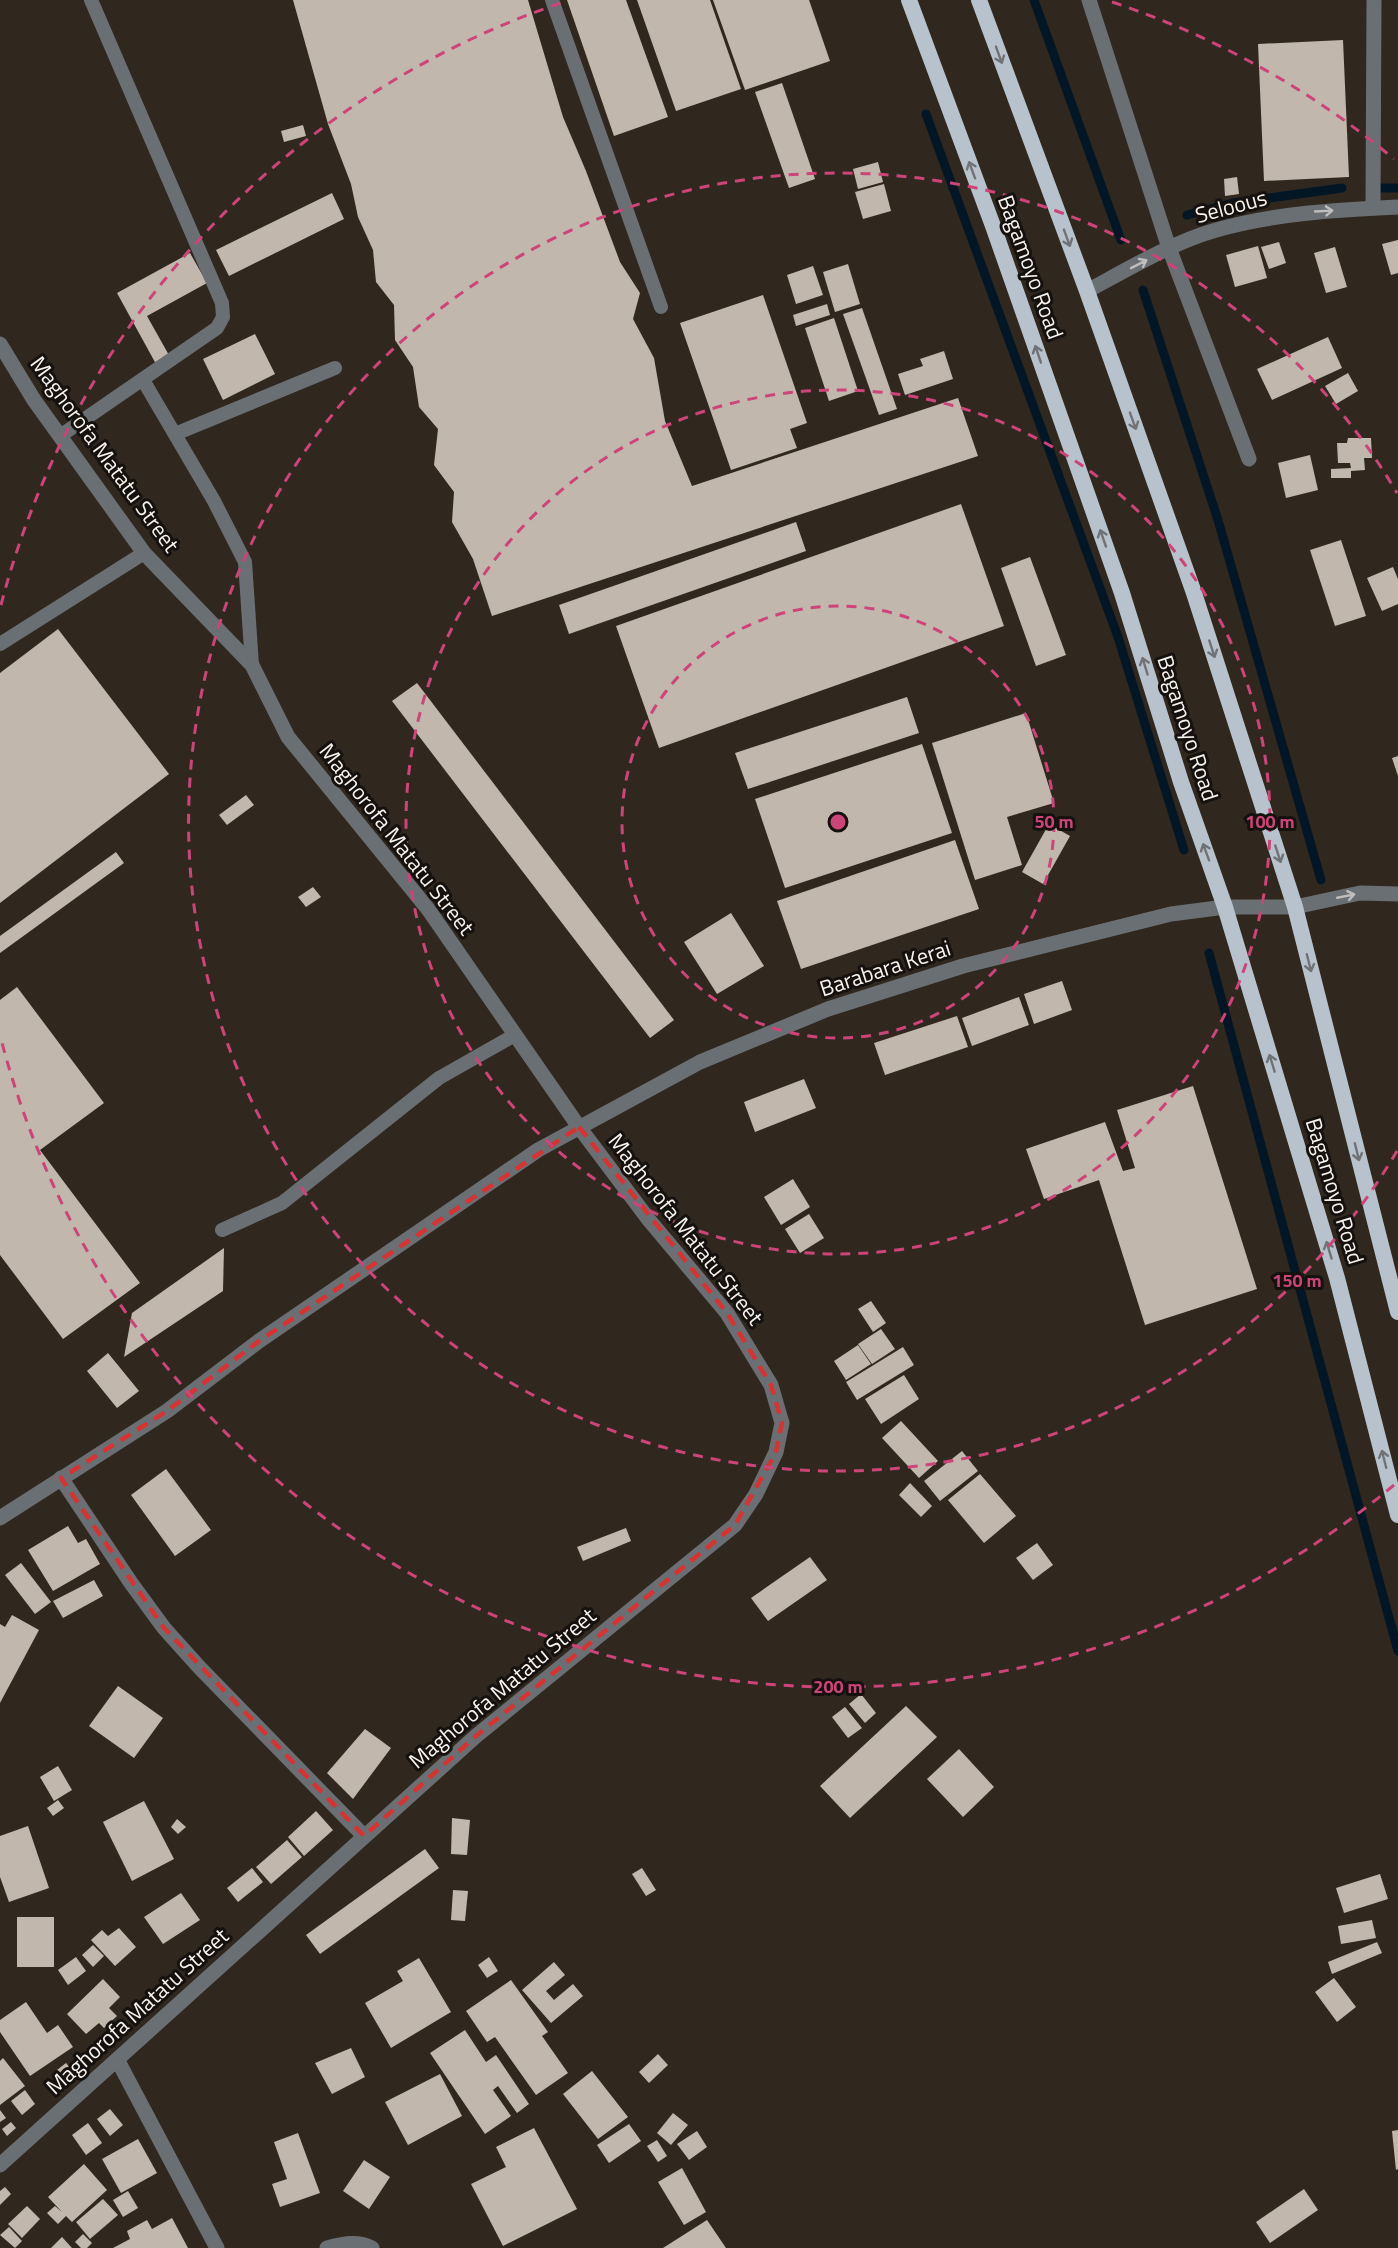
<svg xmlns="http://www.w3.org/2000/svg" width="1398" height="2248" font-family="'Titillium Web',sans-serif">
<rect width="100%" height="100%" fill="#30281f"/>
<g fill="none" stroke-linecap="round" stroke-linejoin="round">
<g stroke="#031626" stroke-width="9">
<polyline points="1034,0 1121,240"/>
<polyline points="926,114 1118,637 1184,850"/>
<polyline points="1379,188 1398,188"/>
<polyline points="1187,215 1233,203 1342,188"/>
<polyline points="1143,290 1218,520 1321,880"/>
<polyline points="1209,953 1398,1651"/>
</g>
</g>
<g fill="#c2b7ac">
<polygon points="293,0 528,0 563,117 586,171 620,262 640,293 633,319 654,358 665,421 692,486 958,398 978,456 492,616 473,559 452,522 454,492 434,465 438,429 419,407 413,367 395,340 394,305 376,282 373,250 358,217 351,184 328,124"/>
<polygon points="567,0 626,0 668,117 614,136"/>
<polygon points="637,0 710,0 741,89 676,111"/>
<polygon points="713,0 809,0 830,61 745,90"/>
<polygon points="1343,40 1349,177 1264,181 1258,44"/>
<polygon points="782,83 815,179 789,188 755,92"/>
<polygon points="303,125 306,136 284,142 281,131"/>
<polygon points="878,162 883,182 858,189 853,169"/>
<polygon points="1237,177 1239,194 1225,196 1224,179"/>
<polygon points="884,184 891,211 863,219 855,192"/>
<polygon points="332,193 344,219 229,276 216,250"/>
<polygon points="1398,240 1398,273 1391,275 1382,244"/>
<polygon points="1279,242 1286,263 1269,269 1261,247"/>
<polygon points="1258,246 1267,278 1235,287 1226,255"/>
<polygon points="1335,247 1347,287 1326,293 1314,253"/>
<polygon points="190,253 207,283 147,316 170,357 156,364 117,293"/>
<polygon points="848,264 860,304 835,312 823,272"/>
<polygon points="813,266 823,295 796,304 787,275"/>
<polygon points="763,295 807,423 790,429 797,448 731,470 680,323"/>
<polygon points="827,304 830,315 796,326 793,315"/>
<polygon points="862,308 897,409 879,415 843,314"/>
<polygon points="834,318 858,391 829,401 805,328"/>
<polygon points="255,334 275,374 223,400 203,359"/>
<polygon points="1328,337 1342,368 1272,400 1257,369"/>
<polygon points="944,351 953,379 905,395 898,374 923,366 920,359"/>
<polygon points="1348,373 1358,391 1336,404 1325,386"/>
<polygon points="1348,438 1371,438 1372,458 1364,458 1365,470 1351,471 1351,478 1331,478 1331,469 1351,468 1350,463 1338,463 1337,443 1347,443"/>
<polygon points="1310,455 1318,490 1286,498 1278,463"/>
<polygon points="961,504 1004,626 659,748 616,626"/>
<polygon points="796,522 806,551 569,634 559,605"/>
<polygon points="1341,540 1366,616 1335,626 1310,550"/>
<polygon points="1030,557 1066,655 1036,666 1001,568"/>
<polygon points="1393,567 1398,579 1398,604 1382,611 1367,578"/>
<polygon points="58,629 169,774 0,903 0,673"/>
<polygon points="417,683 674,1020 650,1038 392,701"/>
<polygon points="907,697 919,733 748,789 735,753"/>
<polygon points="1026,713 1054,803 1007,817 1022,865 975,880 932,743"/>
<polygon points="922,744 952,833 785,888 755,799"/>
<polygon points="1398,756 1398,776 1392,758"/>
<polygon points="246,795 254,805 227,825 219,815"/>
<polygon points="1049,824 1070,836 1043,884 1022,872"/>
<polygon points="955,840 979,909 801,969 777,901"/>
<polygon points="116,852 124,863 0,953 0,936"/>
<polygon points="313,887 321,897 306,907 298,897"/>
<polygon points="731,913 764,966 717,994 684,942"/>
<polygon points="1062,981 1072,1010 1034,1024 1024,994"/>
<polygon points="17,987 104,1103 40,1150 140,1283 63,1339 0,1255 0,1000"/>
<polygon points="1019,997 1029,1025 972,1046 962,1018"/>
<polygon points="957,1016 968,1047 885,1075 874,1043"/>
<polygon points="804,1079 816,1108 755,1132 744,1102"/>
<polygon points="1193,1086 1257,1289 1145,1325 1099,1180 1044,1199 1026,1149 1105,1122 1123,1171 1135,1168 1117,1110"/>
<polygon points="793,1179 810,1207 781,1225 764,1197"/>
<polygon points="809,1214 824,1238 800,1253 785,1229"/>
<polygon points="224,1248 223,1291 124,1357 132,1313"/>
<polygon points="871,1301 886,1323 873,1332 858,1309"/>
<polygon points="881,1329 895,1349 872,1364 858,1344"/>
<polygon points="858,1345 871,1364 846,1380 834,1361"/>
<polygon points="903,1347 914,1365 857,1400 846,1382"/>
<polygon points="108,1353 139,1391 117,1408 87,1371"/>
<polygon points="904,1375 919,1399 881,1424 865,1399"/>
<polygon points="901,1421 938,1461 919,1478 882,1438"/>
<polygon points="962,1451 978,1471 940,1501 924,1481"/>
<polygon points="166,1469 211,1530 175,1556 131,1495"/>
<polygon points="980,1474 1016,1516 984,1543 948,1500"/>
<polygon points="910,1483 932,1506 921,1517 899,1495"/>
<polygon points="68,1526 78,1543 86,1539 100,1564 53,1591 28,1550"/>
<polygon points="626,1528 631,1541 583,1561 577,1547"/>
<polygon points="1037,1543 1053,1565 1033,1580 1016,1558"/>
<polygon points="810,1557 827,1580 768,1621 751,1598"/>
<polygon points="21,1563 51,1602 35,1614 5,1575"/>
<polygon points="94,1580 103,1596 63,1618 53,1601"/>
<polygon points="12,1615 39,1630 0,1703 0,1624 5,1627"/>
<polygon points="118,1686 163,1718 134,1758 89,1726"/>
<polygon points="861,1694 876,1713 865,1723 849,1704"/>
<polygon points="906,1706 937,1737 850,1818 820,1786"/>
<polygon points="845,1707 862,1728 848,1738 832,1717"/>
<polygon points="365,1729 391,1748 353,1799 327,1773"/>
<polygon points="959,1749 994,1787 963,1817 927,1779"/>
<polygon points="58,1766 72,1790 54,1801 40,1777"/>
<polygon points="58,1800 64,1808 53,1816 47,1808"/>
<polygon points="144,1801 174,1859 132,1881 103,1822"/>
<polygon points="316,1811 333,1830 304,1856 288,1837"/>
<polygon points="452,1818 470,1820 467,1855 451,1854"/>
<polygon points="177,1819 186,1827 178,1834 171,1827"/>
<polygon points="28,1826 49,1888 9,1902 0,1877 0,1836"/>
<polygon points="287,1840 302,1857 271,1884 256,1867"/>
<polygon points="425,1849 439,1868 320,1954 306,1935"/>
<polygon points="252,1868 263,1882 238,1902 227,1888"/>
<polygon points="642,1868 656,1890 646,1896 632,1874"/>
<polygon points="1380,1874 1388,1899 1344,1913 1336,1888"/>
<polygon points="453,1890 468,1891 465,1921 451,1920"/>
<polygon points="181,1893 200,1920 163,1944 144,1917"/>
<rect x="17" y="1917" width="37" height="50"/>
<polygon points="1372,1920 1376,1938 1341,1944 1338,1926"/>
<polygon points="119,1928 136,1947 115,1966 91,1940 102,1930 108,1936"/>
<polygon points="1377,1942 1382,1953 1332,1974 1328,1962"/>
<polygon points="93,1945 104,1956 93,1967 82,1955"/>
<polygon points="76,1957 86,1971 68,1985 58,1970"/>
<polygon points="489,1957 498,1971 487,1978 478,1965"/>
<polygon points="419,1958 451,2012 391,2048 365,2003 403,1981 397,1971"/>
<polygon points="554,1962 565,1975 546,1991 554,2000 573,1984 583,1996 551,2023 522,1990"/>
<polygon points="1334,1978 1356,2007 1337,2022 1315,1992"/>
<polygon points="103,1979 120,1997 109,2008 117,2016 104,2028 99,2023 86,2034 67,2014"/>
<polygon points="511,1980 548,2032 542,2036 568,2073 536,2095 495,2037 487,2042 466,2011"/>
<polygon points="26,2002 47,2033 58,2025 73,2047 30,2076 0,2032 0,2020"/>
<polygon points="465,2030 486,2062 496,2055 529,2104 517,2113 498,2086 493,2090 511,2116 485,2134 430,2053"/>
<polygon points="351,2048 365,2077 332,2094 315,2063"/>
<polygon points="658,2054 668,2065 649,2083 639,2072"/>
<polygon points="3,2058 25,2086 0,2105 0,2061"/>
<polygon points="66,2063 72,2070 63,2077 57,2070"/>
<polygon points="592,2071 628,2117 598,2139 563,2094"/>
<polygon points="440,2074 462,2116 408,2145 385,2102"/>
<polygon points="25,2090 35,2104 22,2115 11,2101"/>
<polygon points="110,2109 123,2125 110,2136 97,2119"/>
<polygon points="0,2110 6,2118 0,2122"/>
<polygon points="673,2113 688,2125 671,2145 657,2133"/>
<polygon points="11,2122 16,2128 7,2136 2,2129"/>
<polygon points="88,2123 102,2143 86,2155 72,2135"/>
<polygon points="629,2124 641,2141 609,2163 597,2145"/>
<polygon points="534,2128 577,2209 503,2246 471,2184 506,2167 496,2147"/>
<polygon points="1398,2130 1398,2169 1396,2170 1392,2131"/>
<polygon points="697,2131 707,2147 689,2160 677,2144"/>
<polygon points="298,2133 320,2193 280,2207 272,2184 287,2179 274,2142"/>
<polygon points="138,2139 157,2173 121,2193 102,2159"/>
<polygon points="657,2140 667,2156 658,2162 647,2146"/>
<polygon points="364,2160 390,2177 369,2209 343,2191"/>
<polygon points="84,2164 107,2190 72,2222 66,2216 58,2224 47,2213 55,2206 62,2212 48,2197"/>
<polygon points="682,2168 706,2212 684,2225 658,2182"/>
<polygon points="5,2187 11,2194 0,2205 0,2191"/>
<polygon points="1304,2189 1318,2210 1270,2243 1256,2222"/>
<polygon points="128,2191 138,2208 123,2217 113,2200"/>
<polygon points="103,2199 118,2215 90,2239 76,2222"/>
<polygon points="27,2206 40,2219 22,2238 8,2224"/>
<polygon points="172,2218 188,2248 113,2248 130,2239 127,2231 147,2220 152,2229"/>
<polygon points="707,2220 726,2248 663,2248"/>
<polygon points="9,2227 22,2241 15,2248 0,2235"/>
<polygon points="83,2234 92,2243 87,2248 81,2248 75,2242"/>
<polygon points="62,2237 72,2248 51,2248"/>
</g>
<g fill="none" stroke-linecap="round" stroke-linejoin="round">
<g stroke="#6a6f73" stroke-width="14">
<polyline points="552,0 661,307"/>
<polyline points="143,380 214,501 245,562 252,665"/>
<polyline points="175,434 335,368"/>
<polyline points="60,436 217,328 223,317 222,303 91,0"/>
<polyline points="0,644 144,553"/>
<polyline points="222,1230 282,1203 439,1078 515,1035"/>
</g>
<g stroke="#6a6f73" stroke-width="15">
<polyline points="1089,0 1169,248 1249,459"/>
<polyline points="1373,208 1374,0"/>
<path d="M1087,291C1128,269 1171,243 1216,230C1276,213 1336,210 1398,207"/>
<polyline points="0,344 34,400 144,553 252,665 288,737 428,909 579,1127 649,1220 727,1313 771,1385 782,1423 776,1452 756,1494 735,1525 476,1736 0,2165"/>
<polyline points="61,1478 131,1583 164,1628 199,1667 364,1836"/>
<polyline points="0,1518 167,1411 259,1341 538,1150 700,1062 828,1009 963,966 1171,914 1225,907 1295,907 1360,893 1398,894"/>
<polyline points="118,2061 217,2248"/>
<path d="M327,2248C342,2244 357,2240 372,2248"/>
</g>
<g stroke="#b8c2cc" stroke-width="16">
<polyline points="909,0 993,226 1122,593 1181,782 1225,907 1337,1278 1398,1515"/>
<polyline points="979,0 1087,291 1194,593 1295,907 1398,1312"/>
</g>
</g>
<defs><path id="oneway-shaft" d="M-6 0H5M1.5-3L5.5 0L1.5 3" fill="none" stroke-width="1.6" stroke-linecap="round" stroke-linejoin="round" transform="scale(1.5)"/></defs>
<g stroke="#6f7276">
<use href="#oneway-shaft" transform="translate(999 55) rotate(70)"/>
<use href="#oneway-shaft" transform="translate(972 170) rotate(-110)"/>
<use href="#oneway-shaft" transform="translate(1067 238) rotate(70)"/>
<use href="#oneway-shaft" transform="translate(1038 354) rotate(-109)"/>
<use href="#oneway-shaft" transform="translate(1133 421) rotate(70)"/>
<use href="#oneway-shaft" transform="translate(1103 538) rotate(-109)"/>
<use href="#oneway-shaft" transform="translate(1212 649) rotate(72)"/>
<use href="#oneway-shaft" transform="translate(1145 666) rotate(-107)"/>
<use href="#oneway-shaft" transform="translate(1206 852) rotate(-110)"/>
<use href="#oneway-shaft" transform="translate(1278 854) rotate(72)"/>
<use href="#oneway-shaft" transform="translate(1309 963) rotate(76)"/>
<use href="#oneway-shaft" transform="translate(1272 1063) rotate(-107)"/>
<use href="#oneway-shaft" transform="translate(1357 1152) rotate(76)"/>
<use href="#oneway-shaft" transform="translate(1329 1250) rotate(-107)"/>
<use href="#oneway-shaft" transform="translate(1384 1459) rotate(-104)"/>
</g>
<g stroke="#c0bebc">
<use href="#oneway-shaft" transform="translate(1324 211) rotate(-3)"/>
<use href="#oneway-shaft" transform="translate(1139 264) rotate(-27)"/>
<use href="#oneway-shaft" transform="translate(1346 896) rotate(-11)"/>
</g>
<path fill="none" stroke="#d83232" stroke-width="4.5" stroke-dasharray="12 8" stroke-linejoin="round" d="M579,1127L727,1313L771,1385L782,1423L776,1452L735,1525L476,1736L364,1836L164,1628L61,1478L167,1411L259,1341Z"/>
<g fill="none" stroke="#cd4478" stroke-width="3" stroke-dasharray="10 8">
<circle cx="838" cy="822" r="216"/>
<circle cx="838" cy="822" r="432"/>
<path d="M1397 1151A649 649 0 1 1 1397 493"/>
<path d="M1394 1485A865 865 0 0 1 1 1039M1 605A865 865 0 0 1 564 2M1112 2A865 865 0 0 1 1394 159"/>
</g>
<g text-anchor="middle" stroke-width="6" stroke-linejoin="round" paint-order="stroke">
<g font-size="22" fill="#f9f3ed" stroke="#15110e">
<text transform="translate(1231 206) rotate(-15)" y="8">Seloous</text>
<text transform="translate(1031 267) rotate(70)" y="8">Bagamoyo Road</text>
<text transform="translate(105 454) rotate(54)" y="8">Maghorofa Matatu Street</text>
<text transform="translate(1188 728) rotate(72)" y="8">Bagamoyo Road</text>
<text transform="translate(397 839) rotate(52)" y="8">Maghorofa Matatu Street</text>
<text transform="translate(885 968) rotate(-18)" y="8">Barabara Kerai</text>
<text transform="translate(1335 1191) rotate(73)" y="8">Bagamoyo Road</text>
<text transform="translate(686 1229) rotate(52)" y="8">Maghorofa Matatu Street</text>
<text transform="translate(502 1688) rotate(-40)" y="8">Maghorofa Matatu Street</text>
<text transform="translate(137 2011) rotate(-42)" y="8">Maghorofa Matatu Street</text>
</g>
</g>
<circle cx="838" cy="822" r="9" fill="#cd4478" stroke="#15110e" stroke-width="3"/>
<g font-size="18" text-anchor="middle" font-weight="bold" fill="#cd4478" stroke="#15110e" stroke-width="6" stroke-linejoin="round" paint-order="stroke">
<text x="1054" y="828">50 m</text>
<text x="1270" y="828">100 m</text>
<text x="1297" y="1287">150 m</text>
<text x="838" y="1693">200 m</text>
</g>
</svg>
